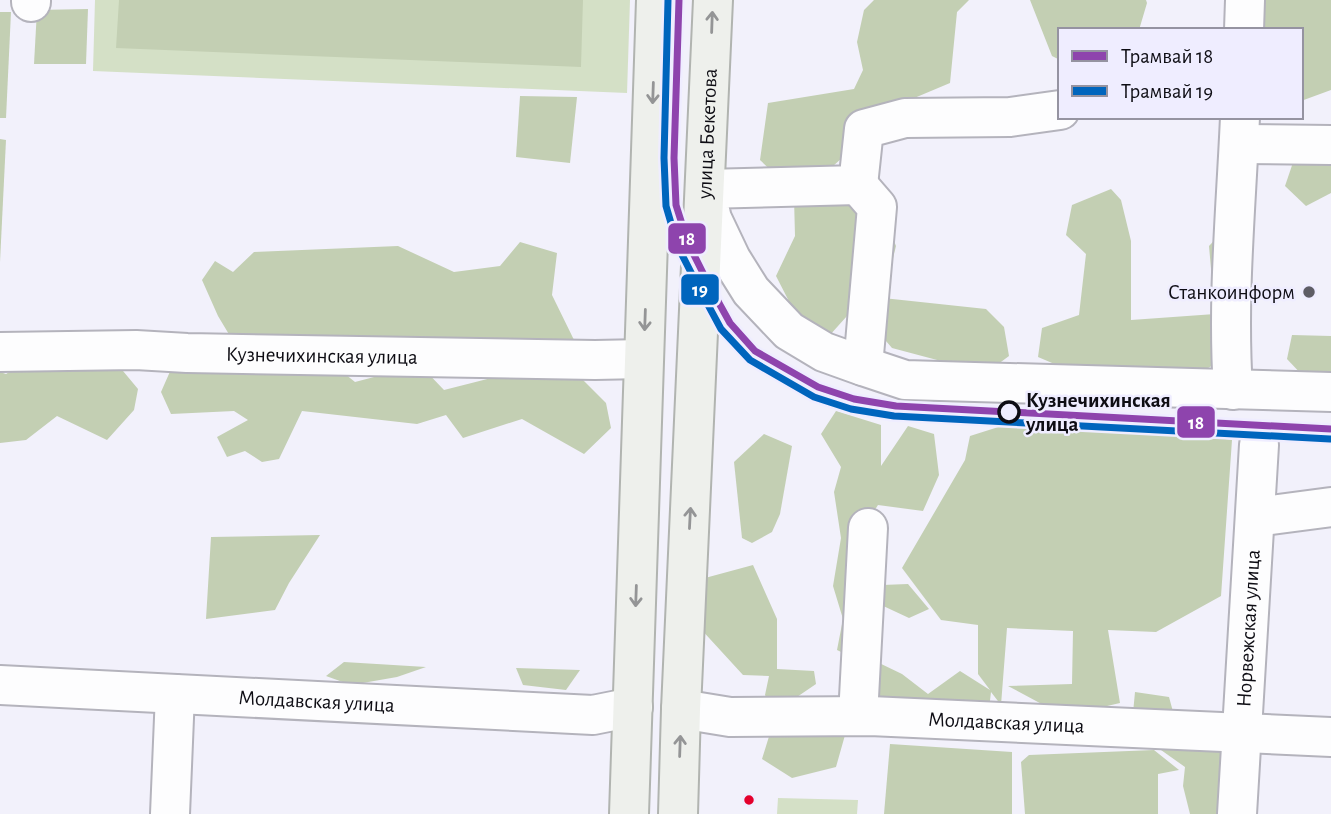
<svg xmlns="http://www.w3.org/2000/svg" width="1331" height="814" font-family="'Alegreya Sans',sans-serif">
<rect width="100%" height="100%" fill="#f2f1fb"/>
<g fill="#d4e0c6">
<polygon points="95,0 630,0 627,93 93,71"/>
<polygon points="778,798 858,800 857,814 777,814"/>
</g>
<g fill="#c3cfb3">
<polygon points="119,0 583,0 581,67 116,48"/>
<polygon points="874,0 969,0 957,12 950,83 881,112 852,149 823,175 782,181 760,160 768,103 854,89 863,70 857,42 864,10"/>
<polygon points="1030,0 1146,0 1147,3 1139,30 1060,30 1060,60 1052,56"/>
<polygon points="1250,0 1331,0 1331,90 1301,101 1301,30 1249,30"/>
<polygon points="88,9 86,64 34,64 37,10"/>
<polygon points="0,12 11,12 6,118 0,118"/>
<polygon points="520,96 577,97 570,163 516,157"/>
<polygon points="0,139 6,140 0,262"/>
<polygon points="1301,139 1331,139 1331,193 1306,206 1285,186"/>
<polygon points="1111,189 1121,200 1131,241 1131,320 1215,314 1209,246 1230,224 1253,237 1252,280 1240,297 1224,359 1157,397 1085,377 1038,357 1042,328 1079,315 1086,254 1066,235 1072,205"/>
<polygon points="794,198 844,198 883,213 896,246 883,298 986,309 1004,327 1009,356 986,373 892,348 856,306 829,336 796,315 776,276 795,236"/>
<polygon points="520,242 557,253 552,295 575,342 230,336 218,316 202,280 215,261 233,272 254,252 398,246 454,272 500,266"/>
<polygon points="1292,335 1331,336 1331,383 1304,377 1287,359"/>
<polygon points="330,362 355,382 420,365 444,390 535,367 582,379 606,403 611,428 584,454 522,419 463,438 446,415 417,424 302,411 279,459 262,462 245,451 227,457 217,437 248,420 234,411 171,414 161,392 172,367 211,363 249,375 278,364"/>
<polygon points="25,363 118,365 138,389 134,410 107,440 57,416 26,440 0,443 0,372 6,374"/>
<polygon points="836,411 881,425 881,466 908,426 934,434 939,475 923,511 878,505 854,542 882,585 908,584 929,609 909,618 879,604 875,661 902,674 928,694 960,671 990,690 978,674 978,625 941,620 902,568 965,460 970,436 1011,423 1014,426 1191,434 1232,440 1221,596 1156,632 1108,630 1120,703 1064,716 1008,686 1072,684 1073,631 1007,628 1001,705 991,692 989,709 900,711 871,693 864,663 837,650 843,619 833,586 841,538 834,492 841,467 821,434"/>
<polygon points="764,434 792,446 780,514 772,532 752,543 742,538 734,462"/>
<polygon points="320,535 289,583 275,610 206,619 211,537"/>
<polygon points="753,565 777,619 777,669 814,671 816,684 794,699 847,728 836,767 792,778 762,759 776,714 765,695 769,676 743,675 699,627 705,578"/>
<polygon points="344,662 426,667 397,677 351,685 326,676"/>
<polygon points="516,668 580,670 566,690 523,685"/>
<polygon points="1135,692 1169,697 1175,719 1219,740 1225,793 1216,814 1190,814 1183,786 1185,767 1161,750 1153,721 1133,713"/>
<polygon points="890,744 1012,752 1012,814 884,814"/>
<polygon points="1154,750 1179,770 1158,774 1158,814 1025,814 1021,762 1029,755"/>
</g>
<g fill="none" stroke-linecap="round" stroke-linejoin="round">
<g stroke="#b4b3bc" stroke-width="42">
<g id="minor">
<polyline points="31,2 31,0"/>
<polyline points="1244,30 1245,0"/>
<polyline points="1060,110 1010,117 905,118 864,129 858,185 705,189 712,219 731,259 751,291 789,331 824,352 863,366 905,380 1331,392"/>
<polyline points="1239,144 1331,145"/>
<polyline points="858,185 877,207 863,366"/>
<path id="s1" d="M0,352L136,350L187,353L595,360L643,359"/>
<path d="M1233,390C1227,298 1236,209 1240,117"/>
<polyline points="1256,517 1331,507"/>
<path id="s2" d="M0,685L593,715L633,707"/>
<path id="s3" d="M681,709L730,717L870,716L1331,737"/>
<polyline points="858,716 868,528"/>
<polyline points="170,814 175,694"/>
<path id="s4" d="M1237,814L1259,445"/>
</g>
</g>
<g stroke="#b1b4b0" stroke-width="42">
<g id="major">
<polyline points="629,814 656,0"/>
<path id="s5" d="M678,814L681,709L713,0"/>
</g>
</g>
<use href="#minor" stroke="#fdfdfe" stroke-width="38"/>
<use href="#major" stroke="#eef0ec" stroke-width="38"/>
<g stroke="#efedff" stroke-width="12">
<polyline id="tram-1" points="679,0 674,158 676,205 688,243 709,285 730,323 755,351 818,387 854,399 896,406 1331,429"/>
</g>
<g stroke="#efedff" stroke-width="12">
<polyline id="tram-2" points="668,0 664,158 666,206 678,247 700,290 721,329 750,360 814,397 851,409 894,416 1330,439"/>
</g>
<use href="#tram-1" stroke="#8e44ad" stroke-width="7"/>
<use href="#tram-2" stroke="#0065bd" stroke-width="7"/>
</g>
<defs><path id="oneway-shaft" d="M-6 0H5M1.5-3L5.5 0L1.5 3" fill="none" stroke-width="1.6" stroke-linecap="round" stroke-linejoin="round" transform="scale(1.75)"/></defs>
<g stroke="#949596">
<use href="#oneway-shaft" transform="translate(712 22) rotate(-88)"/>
<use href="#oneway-shaft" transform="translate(653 93) rotate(92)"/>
<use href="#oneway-shaft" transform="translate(645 320) rotate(92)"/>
<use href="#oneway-shaft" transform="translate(690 518) rotate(-87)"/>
<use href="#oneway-shaft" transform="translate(636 596) rotate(92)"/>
<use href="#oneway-shaft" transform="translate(680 746) rotate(-88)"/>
</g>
<circle fill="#5e5d65" stroke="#efedff" stroke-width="2.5" cx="1309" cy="292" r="7"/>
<circle fill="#efedff" stroke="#0e0d14" stroke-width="3.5" cx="1009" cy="412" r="10"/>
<circle fill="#e4002b" stroke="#efedff" stroke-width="2.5" cx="749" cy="800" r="6"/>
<g text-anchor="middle" stroke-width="5" stroke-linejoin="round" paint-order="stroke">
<g font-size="21" fill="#0e0d14" stroke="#efedff">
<text dy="7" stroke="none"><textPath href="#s5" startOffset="681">улица Бекетова</textPath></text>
<text dy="7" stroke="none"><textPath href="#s1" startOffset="322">Кузнечихинская улица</textPath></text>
<text dy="7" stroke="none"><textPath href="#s4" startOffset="186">Норвежская улица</textPath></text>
<text dy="7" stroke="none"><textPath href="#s2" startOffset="317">Молдавская улица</textPath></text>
<text dy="7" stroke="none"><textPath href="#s3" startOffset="326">Молдавская улица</textPath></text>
</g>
<g font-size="21" fill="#0e0d14" stroke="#efedff" text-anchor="end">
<text x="1295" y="299">Станкоинформ</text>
</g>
<g font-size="21" font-weight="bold" fill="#0e0d14" stroke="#efedff" text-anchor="start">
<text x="1026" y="407">Кузнечихинская<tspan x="1026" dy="24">улица</tspan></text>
</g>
</g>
<g stroke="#efedff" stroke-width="2.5">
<rect x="667" y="222" width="40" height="33" rx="7" fill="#8e44ad"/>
<rect x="680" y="273" width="40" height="33" rx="7" fill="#0065bd"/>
<rect x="1176" y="405" width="40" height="34" rx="7" fill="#8e44ad"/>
</g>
<g font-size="19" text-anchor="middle" font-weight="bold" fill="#fff">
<text x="687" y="245">18</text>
<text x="700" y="296">19</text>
<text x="1196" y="429">18</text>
</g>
<rect x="1058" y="28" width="245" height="91" fill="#efedff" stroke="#9593a1" stroke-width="2"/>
<rect x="1072" y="51" width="35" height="10" fill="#8e44ad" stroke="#9593a1" stroke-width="2"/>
<text x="1121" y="63" font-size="21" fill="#0e0d14">Трамвай 18</text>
<rect x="1072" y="86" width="35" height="10" fill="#0065bd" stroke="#9593a1" stroke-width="2"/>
<text x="1121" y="98" font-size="21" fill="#0e0d14">Трамвай 19</text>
</svg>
